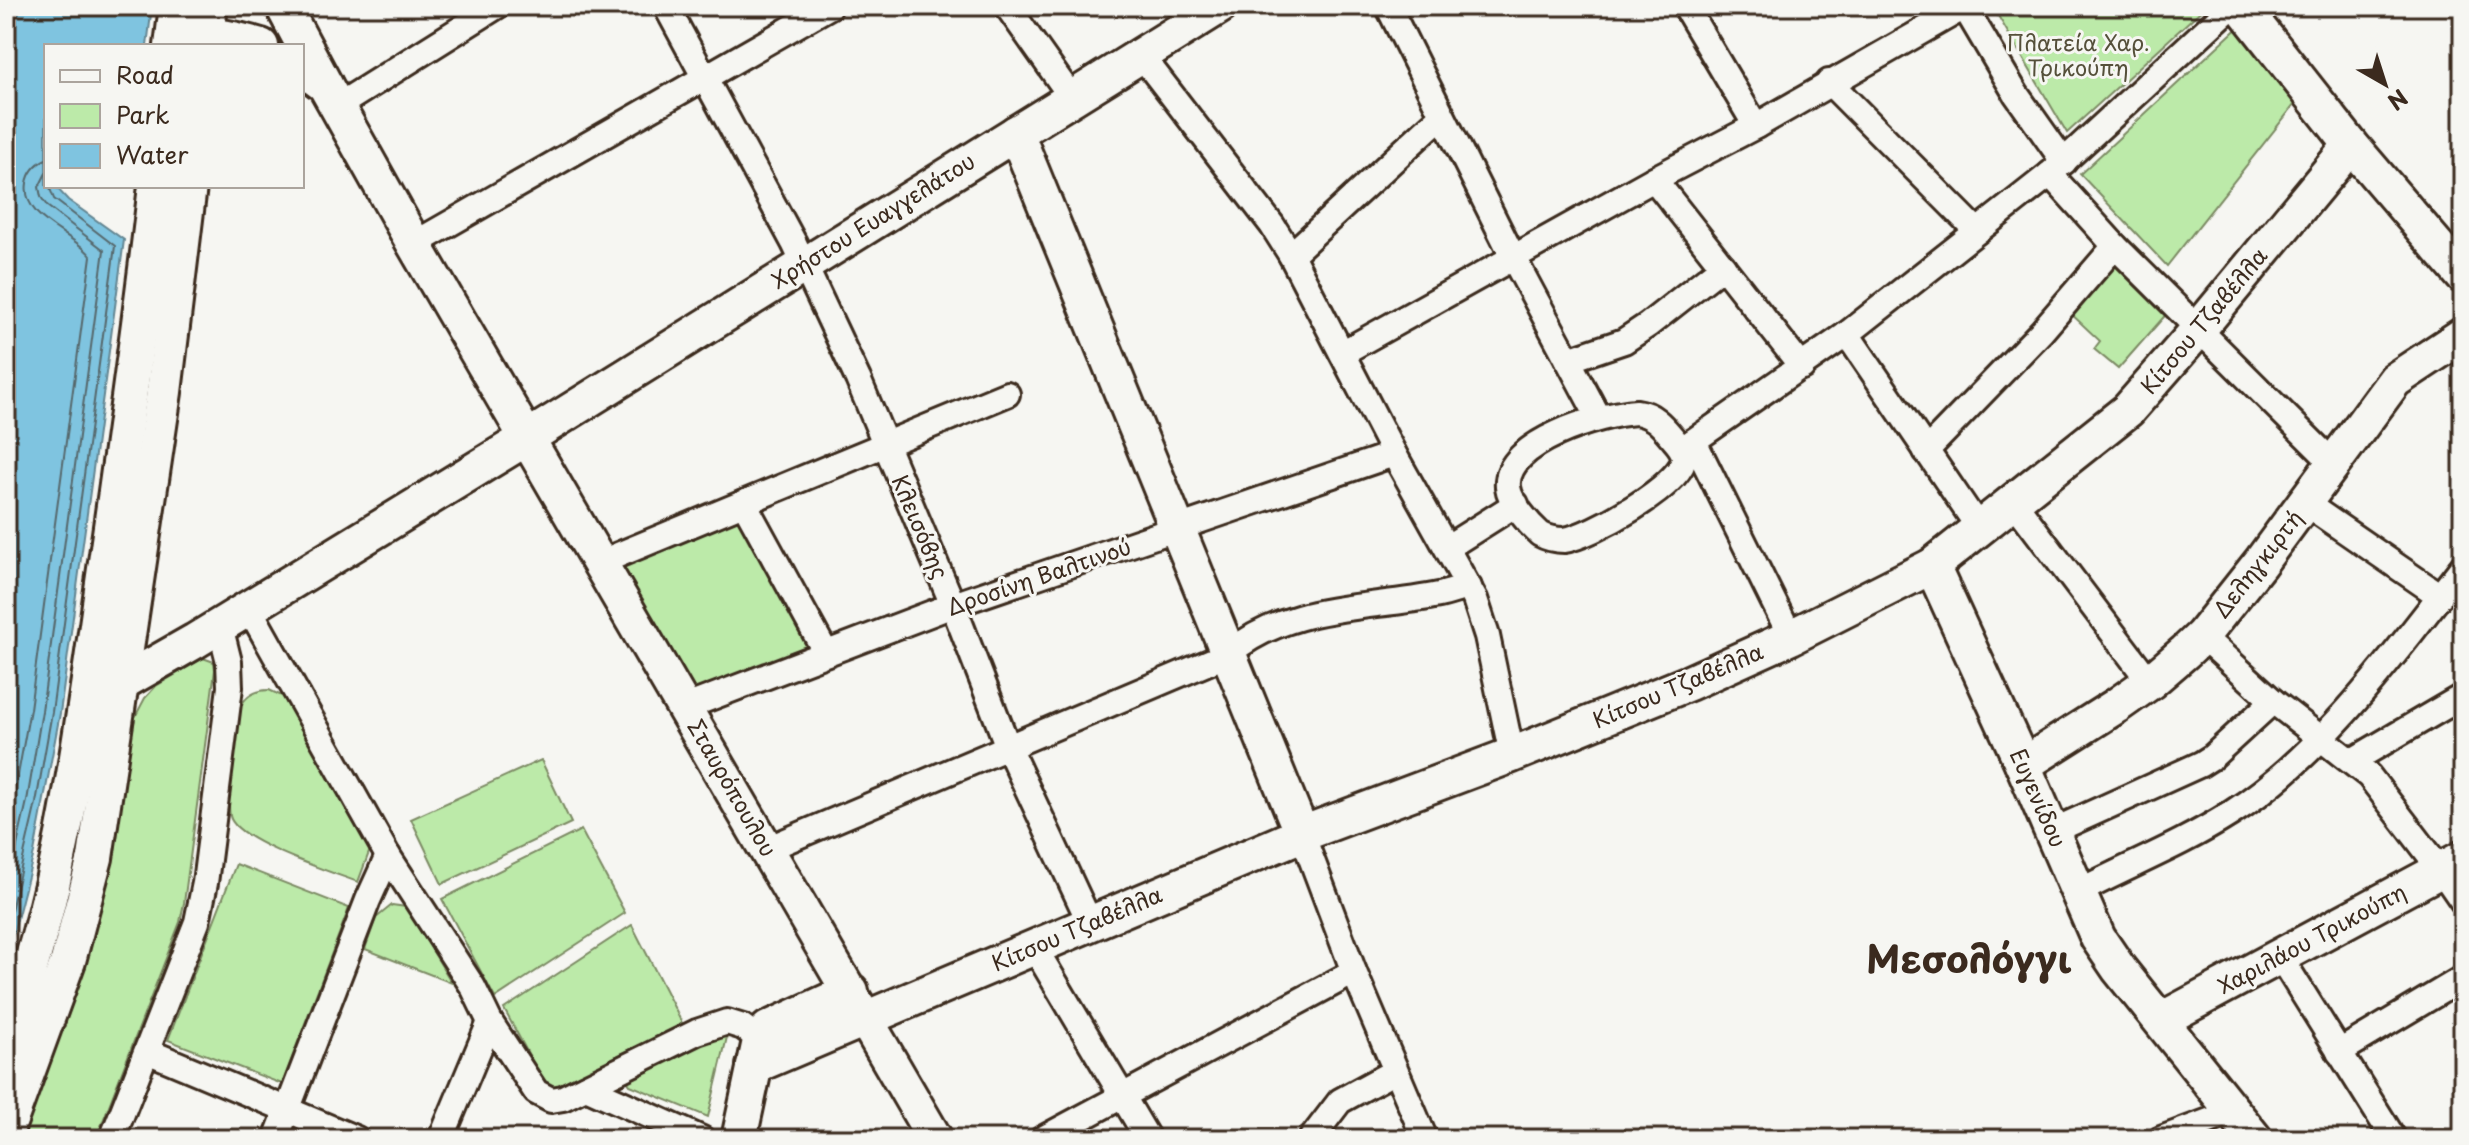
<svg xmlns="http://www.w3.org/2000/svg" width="2469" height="1145" font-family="'Playpen Sans',sans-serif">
<rect width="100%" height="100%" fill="#f6f6f2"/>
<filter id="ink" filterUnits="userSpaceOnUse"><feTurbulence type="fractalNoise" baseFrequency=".0125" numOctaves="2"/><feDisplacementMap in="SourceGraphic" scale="16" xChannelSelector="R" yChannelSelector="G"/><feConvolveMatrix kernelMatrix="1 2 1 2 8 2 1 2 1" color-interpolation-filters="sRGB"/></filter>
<g filter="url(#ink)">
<g fill="#bceaa9" stroke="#7c8a64" stroke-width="2">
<polygon points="2000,6 2206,6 2067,133 1994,9"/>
<polygon points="2244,22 2302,95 2167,266 2080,174"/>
<polygon points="2119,256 2170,310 2118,369 2094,349 2100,341 2068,311"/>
<polygon points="744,503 826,653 686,707 601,562"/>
<polygon points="203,658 214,662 215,670 184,903 180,922 96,1139 17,1139 114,837 135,717 145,698 156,686"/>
<path d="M269,690L282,696L287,702L371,847L358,882C331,872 242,843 231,819C224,803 238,730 240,708C245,696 256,690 269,690Z"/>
<polygon points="541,760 571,823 442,884 411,819"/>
<polygon points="581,830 625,913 495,998 442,899"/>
<polygon points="236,864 349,908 282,1084 168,1040"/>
<polygon points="392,905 406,907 452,983 365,949 376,918"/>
<polygon points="632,925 684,1027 552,1098 504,1009"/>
<polygon points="721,1028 728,1033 708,1117 630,1085 626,1079"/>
</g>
<polygon fill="#7fc4e0" stroke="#648692" stroke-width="2" points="6,6 152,6 147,46 46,46 46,186 55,186 68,200 124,240 60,713 34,853 6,962"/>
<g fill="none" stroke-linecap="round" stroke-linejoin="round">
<g stroke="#56686c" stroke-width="2">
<path d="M6,841L30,709L91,256C74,233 21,220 27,183C29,171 36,164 46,159"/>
<polyline points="6,894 27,801 42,711 104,250 47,206 41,197 39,187 46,173"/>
<polyline points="6,932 36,803 52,712 115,246 54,199 49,186"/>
</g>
<g stroke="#3b2a1e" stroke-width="30">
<g id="street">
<polyline points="666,6 794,243 858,379 953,605 1008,747 1090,923"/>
<polyline points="1007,6 1072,98"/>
<polyline points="1388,6 1514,259 1599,418"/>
<polyline points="1685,6 1756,126"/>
<polyline points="1964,6 2016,94 2064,162"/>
<polyline points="1141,55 1272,225 1291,255 1394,454 1475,599 1487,636 1512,755"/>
<polyline points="1829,82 1977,231"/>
<polyline points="336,107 497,6"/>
<polyline points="2050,174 2115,246 2333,463"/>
<polyline points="1654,179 1802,367"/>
<polyline points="414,244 830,6"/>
<polyline points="1291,255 1441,116"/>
<polyline points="1847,334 1979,528"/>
<polyline points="1342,353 1654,179 1756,126 1966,6"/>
<polyline points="1568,360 1624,341 1648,325 1723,266"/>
<path d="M1636,412C1652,414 1661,424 1671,436C1676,442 1683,448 1684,457C1685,484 1589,537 1564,540C1556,540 1547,538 1540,534C1529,524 1510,503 1508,487C1503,442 1602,414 1636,412Z"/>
<polyline points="1694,441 1791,637"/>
<polyline points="1682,449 1847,334 2050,174 2232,6"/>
<polyline points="1926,451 2041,332 2115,246"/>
<polyline points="2014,502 2150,682"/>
<polyline points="744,503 826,653"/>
<polyline points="2305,503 2440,596"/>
<polyline points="1448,547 1516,504"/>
<polyline points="601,562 1007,394"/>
<polyline points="249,608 388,856 473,987 490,1022 536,1092 551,1100 563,1098 697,1032 727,1022 743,1027 759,1039"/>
<polyline points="2202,636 2273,701 2369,776 2441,870 2463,902"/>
<polyline points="686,707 953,605 1394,454"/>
<polyline points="2352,761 2463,696"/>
<polyline points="2053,831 2201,764 2212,757 2273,701"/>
<polyline points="1302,834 1354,972 1425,1139"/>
<path d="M767,849L1228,654C1289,603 1365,610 1439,595C1449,593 1459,589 1469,587"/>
<path d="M2078,892C2128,866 2183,844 2230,814C2322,756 2397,651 2463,566"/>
<polyline points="1034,947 1148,1139"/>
<polyline points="2279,955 2394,1139"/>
<polyline points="147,1051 357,1139"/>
<polyline points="2339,1052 2463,978"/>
<polyline points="586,1087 702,1139"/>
<polyline points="112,1139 197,922 205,883 230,687 229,662 220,626"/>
<polyline points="276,1139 368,900 388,856"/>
<polyline points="441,1139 490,1022"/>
<polyline points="1042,1139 1354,972"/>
<polyline points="1311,1139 1340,1101 1395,1071"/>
<polyline points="2161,1139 2233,1112"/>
</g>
</g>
<g stroke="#3b2a1e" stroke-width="40">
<g id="secondary">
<polyline points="283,6 325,85"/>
<polyline points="2245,6 2246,12 2351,145 2463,276"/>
<polyline points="172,46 177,6"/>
<path d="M177,46C202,29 233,38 261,46"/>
<polyline points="205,46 210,6"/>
<polyline points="302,68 325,85 414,244 935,1139"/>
<polyline points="1016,133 1302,834"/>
<polyline points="1932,566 2023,765 2098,938 2119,969 2255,1139"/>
<polyline points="86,703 195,641 527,438 1220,6"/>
<polyline points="2023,765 2116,706 2150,682 2185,652 2202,636 2260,563 2395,380 2463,335"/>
<polyline points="2161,1020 2463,858"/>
<path d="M6,1038C62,891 81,737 103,583C122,451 141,319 156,186"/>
<polyline points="754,1066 1302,834 1512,755 1689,683 1791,637 1932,566 2128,410 2198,330 2351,145"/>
<polyline points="6,1131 68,961 95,858 164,392 189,186"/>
<polyline points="739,1139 761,1036 768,1029 851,991"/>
</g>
</g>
<use href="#street" stroke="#f6f6f2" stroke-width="24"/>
<use href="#secondary" stroke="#f6f6f2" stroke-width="34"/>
</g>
</g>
<g text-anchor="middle" stroke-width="6" stroke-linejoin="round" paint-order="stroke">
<g font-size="22" fill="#55503a" stroke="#f6f6f2">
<text x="2078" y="51">Πλατεία Χαρ.<tspan x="2078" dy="25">Τρικούπη</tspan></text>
</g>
<g font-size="22" fill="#3b2a1e" stroke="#f6f6f2">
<text transform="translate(873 221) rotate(-32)" y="8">Χρήστου Ευαγγελάτου</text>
<text transform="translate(2204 321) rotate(-50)" y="8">Κίτσου Τζαβέλλα</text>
<text transform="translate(920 527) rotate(67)" y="8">Κλεισόβης</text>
<text transform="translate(2258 564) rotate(-52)" y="8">Δεληγκιρτή</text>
<text transform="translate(1039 577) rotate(-19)" y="8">Δροσίνη Βαλτινού</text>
<text transform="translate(1678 686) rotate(-23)" y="8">Κίτσου Τζαβέλλα</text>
<text transform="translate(732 788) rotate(60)" y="8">Σταυρόπουλου</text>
<text transform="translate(2038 798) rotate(66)" y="8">Ευγενίδου</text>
<text transform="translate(1077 929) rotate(-23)" y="8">Κίτσου Τζαβέλλα</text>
<text transform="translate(2312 939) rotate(-28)" y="8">Χαριλάου Τρικούπη</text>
</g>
<g font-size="38" font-weight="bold" fill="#3b2a1e" stroke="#f6f6f2">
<text x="1969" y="973">Μεσολόγγι</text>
</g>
</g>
<rect width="2469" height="1145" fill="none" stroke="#f6f6f2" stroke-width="32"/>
<rect x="16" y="16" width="2437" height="1113" fill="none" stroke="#3b2a1e" stroke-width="3" filter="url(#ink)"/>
<rect x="44" y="44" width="260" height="144" fill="#f6f6f2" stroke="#aba49d" stroke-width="2"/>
<rect x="60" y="70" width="40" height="12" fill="#f6f6f2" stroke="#aba49d" stroke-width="2"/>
<text x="116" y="84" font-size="24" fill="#3b2a1e">Road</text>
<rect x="60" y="104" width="40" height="24" fill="#bceaa9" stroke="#aba49d" stroke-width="2"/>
<text x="116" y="124" font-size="24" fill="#3b2a1e">Park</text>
<rect x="60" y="144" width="40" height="24" fill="#7fc4e0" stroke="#aba49d" stroke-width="2"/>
<text x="116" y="164" font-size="24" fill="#3b2a1e">Water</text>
<g transform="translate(2385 84) rotate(141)" stroke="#f6f6f2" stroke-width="6" paint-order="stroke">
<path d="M0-6L14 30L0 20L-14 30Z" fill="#3b2a1e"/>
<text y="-12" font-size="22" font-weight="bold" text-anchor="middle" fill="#3b2a1e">N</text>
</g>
</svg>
